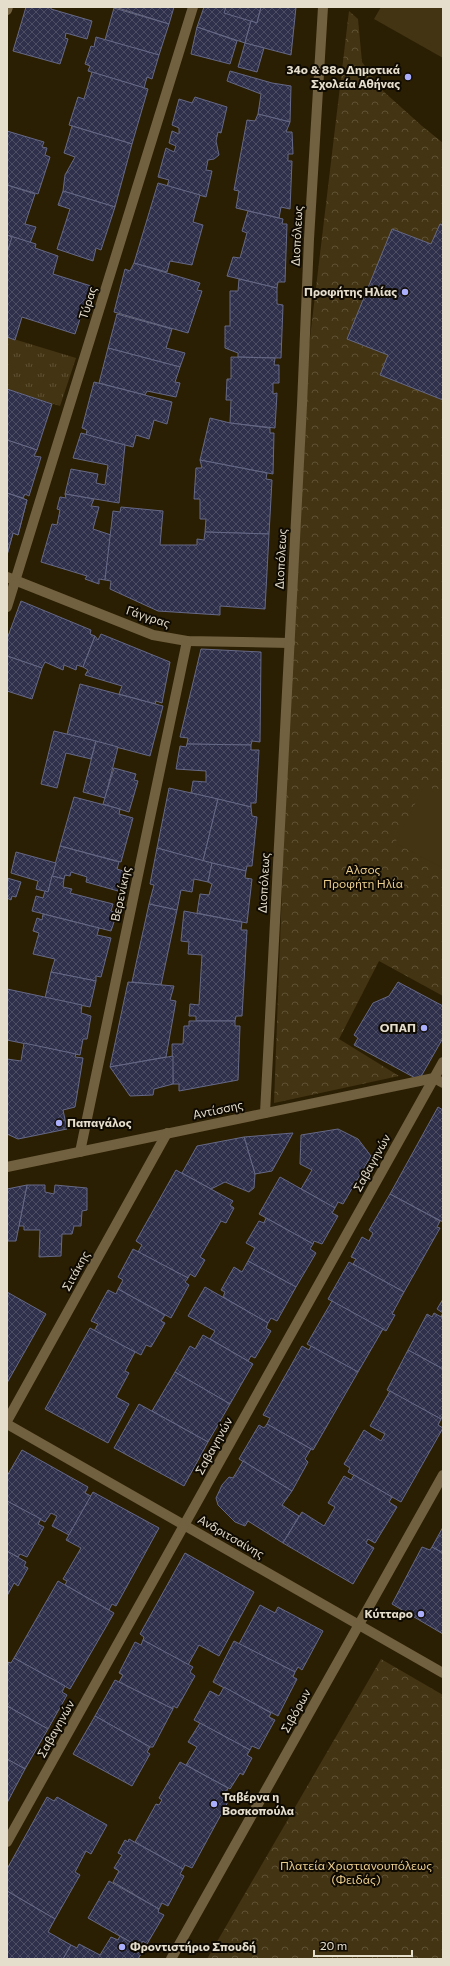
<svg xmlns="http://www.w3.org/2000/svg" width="450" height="1966" font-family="Commissioner,sans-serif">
<defs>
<pattern id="grass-tufts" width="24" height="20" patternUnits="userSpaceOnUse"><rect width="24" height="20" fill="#433413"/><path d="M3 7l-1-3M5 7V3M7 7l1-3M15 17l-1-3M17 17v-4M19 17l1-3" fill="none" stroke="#5e5134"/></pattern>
<pattern id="park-crowns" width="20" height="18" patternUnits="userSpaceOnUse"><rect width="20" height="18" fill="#433413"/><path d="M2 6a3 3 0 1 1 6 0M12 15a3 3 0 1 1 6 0" fill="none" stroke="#5e5134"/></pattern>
<pattern id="building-cross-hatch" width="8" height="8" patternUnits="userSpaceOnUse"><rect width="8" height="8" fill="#2f304b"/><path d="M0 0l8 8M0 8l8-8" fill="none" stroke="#4d4e64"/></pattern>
</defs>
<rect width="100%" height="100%" fill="#2b1f03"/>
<polygon fill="url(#grass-tufts)" points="7,337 76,358 60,406 7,389"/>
<g fill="url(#park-crowns)">
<polygon points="349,11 358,19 362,62 383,91 422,126 443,143 443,996 379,961 339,1039 399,1076 274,1103 295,545 302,405"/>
<polygon points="381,1659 443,1695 443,1959 207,1959"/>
</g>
<g fill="#433413">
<polygon points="381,7 443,7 443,58 374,19"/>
<polygon points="425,785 443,794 443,868 395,843"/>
</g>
<g fill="url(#building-cross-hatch)" stroke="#666986">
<polygon points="26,7 51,7 51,9 92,21 87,39 66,33 65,38 68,39 60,64 13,51"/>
<polygon points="115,7 174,7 169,24"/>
<polygon points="204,7 261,7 257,23 251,21 245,43 197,27"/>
<polygon points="226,7 261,7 257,23 224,13"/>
<polygon points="261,7 296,7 291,55 245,43 251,21 257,23"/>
<polygon points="114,8 169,24 159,55 105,40"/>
<polygon points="197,27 237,41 230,64 191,54"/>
<polygon points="96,37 159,55 152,79 147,77 144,88 88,71 90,66 85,64 91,46 94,47"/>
<polygon points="245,43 264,48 257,72 238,67"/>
<polygon points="230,71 272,83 291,86 290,122 258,114 261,94 227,81"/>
<polygon points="92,72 148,89 132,144 69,125 78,97 84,99"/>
<polygon points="195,97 227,107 221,133 218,132 216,141 219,155 214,159 208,160 206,170 212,171 206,197 167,186 169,180 158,177 166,148 174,152 176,146 169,143 172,131 179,134 179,128 172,125 179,99 192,103"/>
<polygon points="258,114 290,122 286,132 292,132 293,154 288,154 288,161 292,161 290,209 281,207 279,218 236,208 239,191 234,190 247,120 255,121"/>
<polygon points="72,126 132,144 115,207 63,191 65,175 75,157 64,153"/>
<polygon points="7,131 44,142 42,147 47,148 45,155 50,157 38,194 7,185"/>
<polygon points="158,183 200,195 193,222 203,225 192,265 170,261 167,272 134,263"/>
<polygon points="7,185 35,194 25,224 36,227 30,243 7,235"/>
<polygon points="63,191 115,207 101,250 96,248 93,261 57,249 70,209 58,205"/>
<polygon points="248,211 283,219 282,224 287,224 285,282 278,282 277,288 227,276 233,257 240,258 247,233 242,231"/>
<polygon points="440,224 443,225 443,400 380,375 388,355 347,339 392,229 431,244"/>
<polygon points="7,235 36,244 35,248 58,256 53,274 91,286 75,334 22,317 15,340 7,337"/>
<polygon points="7,235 12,237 7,253"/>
<polygon points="134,263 200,283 197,290 202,291 188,333 114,312 125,269 130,271"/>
<polygon points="239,279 277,288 277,304 283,305 281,358 238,357 238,353 225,348 225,326 230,326 230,291 238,291"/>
<polygon points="117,314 172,329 166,348 185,353 180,367 108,348"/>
<polygon points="108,348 180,367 175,382 180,383 176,397 147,391 145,395 99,383"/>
<polygon points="231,357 275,358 274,365 279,365 279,383 273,383 273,394 277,393 275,428 230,423 231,400 226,400 227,379 231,379"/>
<polygon points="94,382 172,402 167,424 154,420 149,439 136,435 133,447 86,435 87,430 82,428"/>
<polygon points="7,389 52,404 37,450 7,440"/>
<polygon points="210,418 230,423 270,428 270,433 274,433 273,474 200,460"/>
<polygon points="81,433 125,445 119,503 65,494 71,469 98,474 96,483 105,485 108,465 73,458"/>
<polygon points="7,440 37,450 34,456 41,457 29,496 25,494 23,498 7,493"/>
<polygon points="200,460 267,473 266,479 272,480 269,534 205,532 206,519 200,519 200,499 194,499 196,468 202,468"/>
<polygon points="7,493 27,500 18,535 13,533 7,555"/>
<polygon points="7,493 27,500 18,535 13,533 7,555"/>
<polygon points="65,494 94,499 91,506 99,507 93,529 111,535 105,580 99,579 99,584 85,579 87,576 41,562 52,524 57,525 60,510 57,509 60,497 66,498"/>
<polygon points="121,507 163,511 160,545 197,545 197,539 204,540 205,532 269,534 265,609 220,606 220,615 158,611 110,589 111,581 105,580 113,511 120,512"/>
<polygon points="21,601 91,630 90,634 95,636 83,667 77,665 76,670 64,665 63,670 45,662 42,668 7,656 7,639"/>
<polygon points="101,634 170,662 162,703 156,701 155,704 119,694 122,686 85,675 88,670 83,667 95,636 98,640"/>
<polygon points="201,649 261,652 260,742 252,741 251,745 187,744 188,738 180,737"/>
<polygon points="7,656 42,668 32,699 7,691"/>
<polygon points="80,684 163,706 150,756 67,734"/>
<polygon points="54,731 96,741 91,759 66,753 57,788 41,784"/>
<polygon points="96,741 118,747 105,798 83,792"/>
<polygon points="187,744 251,745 251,750 259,750 256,803 251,803 251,807 191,793 193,781 206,782 206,771 176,769 180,746 186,747"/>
<polygon points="114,768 136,774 134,780 138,781 129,812 103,804"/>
<polygon points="169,788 218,799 203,861 157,848"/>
<polygon points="74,797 120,809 119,814 133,818 121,862 60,846"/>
<polygon points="218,799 251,807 252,816 257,817 252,866 247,866 246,871 203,861"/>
<polygon points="60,846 119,862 117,869 123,871 118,891 86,882 87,877 71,872 70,876 65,875 64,879 52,876"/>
<polygon points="157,848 212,863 208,882 194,879 192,892 181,890 177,910 149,904 154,885 150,884"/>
<polygon points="16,852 56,863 48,892 36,889 38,881 11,873"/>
<polygon points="212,863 246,871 245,878 252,879 247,923 197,913 200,894 209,895 212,884 208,882"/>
<polygon points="52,876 64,879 63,887 72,889 70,893 113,904 111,911 117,913 111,931 32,911 36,896 43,898 45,891 48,892"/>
<polygon points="7,878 21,882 16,897 12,896 11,900 7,898"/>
<polygon points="149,904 177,910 161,985 132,982"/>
<polygon points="184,911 242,922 241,930 247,930 242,1016 236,1016 235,1021 196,1021 196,1016 189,1016 190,1004 199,1005 202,955 188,954 189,942 181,941"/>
<polygon points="43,914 99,928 97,935 111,938 101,977 96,976 96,981 51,972 55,959 33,954 39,933 33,931 37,918 42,920"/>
<polygon points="51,972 96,981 90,1007 45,998"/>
<polygon points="128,982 174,986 170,1000 176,1001 166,1057 110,1067"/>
<polygon points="398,982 443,1006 443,1038 419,1080 354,1045 358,1038 354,1035 373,1003 389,996"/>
<polygon points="7,989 82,1005 81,1013 91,1016 87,1039 83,1039 80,1055 7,1040"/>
<polygon points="189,1021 235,1021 235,1026 240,1026 238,1080 179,1091 179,1084 173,1084 172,1044 183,1044 184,1026 189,1026"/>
<polygon points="24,1043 76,1054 75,1057 83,1058 75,1107 63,1110 67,1129 18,1139 7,1134 7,1059 21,1061"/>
<polygon points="173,1056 173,1084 154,1089 153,1095 130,1096 110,1067"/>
<polygon points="438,1107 443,1110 443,1222 390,1194"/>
<polygon points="338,1129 358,1139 371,1156 343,1204 338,1202 335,1208 301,1189 312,1170 300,1164 301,1135"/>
<polygon points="293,1133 272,1171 255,1174 244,1137"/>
<polygon points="244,1137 255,1174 254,1188 249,1192 225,1182 211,1189 182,1173 197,1146"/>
<polygon points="176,1170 233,1201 230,1205 234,1208 226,1223 221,1221 200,1257 205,1260 195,1277 190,1274 188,1278 138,1252 142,1245 136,1241"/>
<polygon points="280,1177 335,1208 332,1213 338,1216 322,1244 314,1241 313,1244 259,1214"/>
<polygon points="27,1185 45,1185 45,1192 54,1194 55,1185 87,1188 87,1210 82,1211 81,1226 74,1226 72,1234 62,1234 61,1256 39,1257 40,1230 24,1230 24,1226 19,1226"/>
<polygon points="27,1185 16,1241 7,1241 7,1189"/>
<polygon points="390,1194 440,1221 437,1227 440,1228 404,1292 353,1264 356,1259 351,1257 362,1237 369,1241 373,1233 369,1230"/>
<polygon points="266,1218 313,1244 310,1249 316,1253 296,1287 248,1261 255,1248 246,1243 259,1221 264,1223"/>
<polygon points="133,1249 188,1278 185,1282 189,1285 171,1318 118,1289 123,1280 118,1277"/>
<polygon points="248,1261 296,1287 277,1321 271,1318 268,1323 223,1297 225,1292 221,1290 234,1267 242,1272"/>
<polygon points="349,1262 404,1292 392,1314 395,1315 386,1331 328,1299"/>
<polygon points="205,1287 268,1323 266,1328 271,1331 255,1358 251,1356 248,1361 210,1339 215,1331 188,1316"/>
<polygon points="118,1289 165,1315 161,1321 165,1323 151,1347 146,1345 141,1355 94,1331 98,1324 91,1321 108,1290 116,1294"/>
<polygon points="7,1292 46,1314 7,1383"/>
<polygon points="443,1299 443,1318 441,1316 443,1313 437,1309"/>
<polygon points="332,1301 383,1329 358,1372 307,1344"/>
<polygon points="434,1313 443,1318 443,1369 408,1350 427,1314 432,1317"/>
<polygon points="90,1328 135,1352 125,1371 129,1373 116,1397 129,1404 108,1443 45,1409"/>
<polygon points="203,1335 253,1364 230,1404 175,1372 190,1346 195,1349"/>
<polygon points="302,1346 309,1350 311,1346 358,1372 313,1450 267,1424 270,1418 263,1415"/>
<polygon points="408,1350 443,1369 443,1415 441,1419 387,1390"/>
<polygon points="175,1372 230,1404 208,1442 152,1411"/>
<polygon points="390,1391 441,1419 438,1425 443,1428 401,1502 348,1472 350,1468 344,1464 364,1430 381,1441 385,1434 370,1426"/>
<polygon points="139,1404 208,1442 184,1486 114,1448"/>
<polygon points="267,1424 311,1449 305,1459 308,1462 292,1491 239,1459 259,1425 264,1428"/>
<polygon points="22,1450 88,1487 85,1493 91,1496 69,1535 52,1526 57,1516 51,1513 45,1522 7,1501 7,1476"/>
<polygon points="243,1461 292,1491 282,1505 299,1516 283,1543 248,1521 245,1526 235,1522 218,1505 216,1498 222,1485 229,1477 233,1478"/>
<polygon points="354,1475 392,1497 389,1502 397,1507 375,1543 368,1539 366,1543 374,1548 353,1584 283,1543 302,1512 324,1526 335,1507 328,1503 344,1476 351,1480"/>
<polygon points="93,1492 159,1528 116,1606 112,1604 109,1610 65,1585 67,1581 63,1579 81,1548 66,1540"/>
<polygon points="7,1501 41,1519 38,1524 44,1527 27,1557 20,1554 18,1557 7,1551"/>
<polygon points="443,1527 443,1553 432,1547"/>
<polygon points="422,1547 430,1550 432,1547 443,1553 443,1634 392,1604"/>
<polygon points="7,1551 26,1562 24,1566 28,1568 18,1586 14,1583 7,1596"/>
<polygon points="185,1553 254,1592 219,1656 199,1645 188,1665 143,1640 144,1637 140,1634"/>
<polygon points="58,1581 114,1613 70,1689 14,1658"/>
<polygon points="260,1605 275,1613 278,1607 323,1631 302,1670 298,1667 295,1672 239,1644"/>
<polygon points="143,1640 193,1667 190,1672 195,1676 177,1708 173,1706 173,1709 119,1682 123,1675 119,1673 135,1642 141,1645"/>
<polygon points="234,1641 295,1672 293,1677 297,1679 278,1716 213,1682"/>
<polygon points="14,1658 65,1686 62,1692 67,1695 48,1729 7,1706 7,1662 11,1663"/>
<polygon points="115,1680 173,1709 153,1747 150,1747 95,1716"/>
<polygon points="224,1687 271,1713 269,1717 275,1720 259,1749 252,1746 250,1750 194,1720 210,1691 219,1696"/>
<polygon points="7,1706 48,1729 25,1769 7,1759"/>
<polygon points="95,1716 150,1747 147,1752 150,1754 132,1786 73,1754"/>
<polygon points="200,1723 250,1750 247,1755 252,1758 243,1775 240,1773 230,1789 186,1765 197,1747 188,1742"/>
<polygon points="7,1759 25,1769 7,1803"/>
<polygon points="180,1762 228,1788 225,1795 230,1798 192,1868 185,1865 183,1869 135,1842 156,1804 159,1805 162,1800 159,1798"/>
<polygon points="47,1797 54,1801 57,1797 107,1825 91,1854 86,1851 75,1872 80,1875 55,1919 7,1891 7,1869"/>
<polygon points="129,1839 183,1869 180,1874 184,1876 168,1906 162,1903 159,1909 113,1882 119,1871 114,1868 122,1855 118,1853 125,1840 128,1842"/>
<polygon points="109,1881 159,1909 158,1912 164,1915 147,1944 143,1941 139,1947 88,1918"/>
<polygon points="7,1891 55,1919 48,1932 71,1945 63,1959 7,1959"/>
<polygon points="120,1936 139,1947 137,1952 141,1954 138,1959 63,1959 71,1945 77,1948 79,1944 100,1955 111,1937 118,1940"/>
</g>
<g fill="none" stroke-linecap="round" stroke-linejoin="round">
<g stroke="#716140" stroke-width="10">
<polyline points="7,10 8,7"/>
<polyline points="7,577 153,635 187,641 290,643"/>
<polyline points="7,607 193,7"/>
<polyline points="265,1113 302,405 309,239 323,7"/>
<polyline points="80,1152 187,641"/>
<polyline points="7,1167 434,1078 443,1083"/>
<polyline points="7,1421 167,1133"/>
<polyline points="7,1424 443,1673"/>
<polyline points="7,1842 443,1062"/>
<polyline points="171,1959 443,1475"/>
</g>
</g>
<g fill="#abaffb" stroke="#0f0a02" stroke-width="1.5">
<circle cx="408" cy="77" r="4"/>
<circle cx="405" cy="292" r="4"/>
<circle cx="424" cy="1028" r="4"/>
<circle cx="59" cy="1123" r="4"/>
<circle cx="421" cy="1614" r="4"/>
<circle cx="214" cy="1804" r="4"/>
<circle cx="122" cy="1947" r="4"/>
</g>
<g text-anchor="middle" stroke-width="4" stroke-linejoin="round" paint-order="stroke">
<g font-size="12" font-weight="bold" fill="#e5decd" stroke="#0f0a02" text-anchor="end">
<text x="400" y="74">34ο &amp; 88ο Δημοτικά<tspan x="400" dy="14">Σχολεία Αθήνας</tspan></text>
<text x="397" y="296">Προφήτης Ηλίας</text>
<text x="416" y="1032">ΟΠΑΠ</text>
<text x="67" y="1127" text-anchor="start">Παπαγάλος</text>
<text x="413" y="1618">Κύτταρο</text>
<text x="222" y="1801" text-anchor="start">Ταβέρνα η<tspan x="222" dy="14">Βοσκοπούλα</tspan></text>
<text x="130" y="1951" text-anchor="start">Φροντιστήριο Σπουδή</text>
</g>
<g font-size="12" fill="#e5decd" stroke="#0f0a02">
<text transform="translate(297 236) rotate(-87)" y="4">Διοπόλεως</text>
<text transform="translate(88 303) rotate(-73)" y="4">Τύρας</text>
<text transform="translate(281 559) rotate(-87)" y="4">Διοπόλεως</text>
<text transform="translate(148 617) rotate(18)" y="4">Γάγγρας</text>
<text transform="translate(264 883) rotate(-87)" y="4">Διοπόλεως</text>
<text transform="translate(121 894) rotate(-78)" y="4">Βερενίκης</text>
<text transform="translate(218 1110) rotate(-12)" y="4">Αντίσσης</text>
<text transform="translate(372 1163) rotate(-61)" y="4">Σαβαγηνών</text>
<text transform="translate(76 1271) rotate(-61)" y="4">Σιτάκης</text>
<text transform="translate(214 1446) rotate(-61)" y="4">Σαβαγηνών</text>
<text transform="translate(231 1537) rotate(30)" y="4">Ανδριτσαίνης</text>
<text transform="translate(296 1711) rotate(-61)" y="4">Σιβόρων</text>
<text transform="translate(56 1729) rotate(-61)" y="4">Σαβαγηνών</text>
</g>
<g font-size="12" fill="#ecce8e" stroke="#0f0a02">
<text x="363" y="874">Αλσος<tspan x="363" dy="14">Προφήτη Ηλία</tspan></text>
<text x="356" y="1870">Πλατεία Χριστιανουπόλεως<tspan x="356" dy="14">(Φειδάς)</tspan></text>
</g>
</g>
<rect width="450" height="1966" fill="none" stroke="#e5decd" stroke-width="16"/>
<path d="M314 1950v6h98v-6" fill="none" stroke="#e5decd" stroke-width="2"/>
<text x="320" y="1950" font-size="12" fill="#e5decd" stroke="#0f0a02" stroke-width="3" paint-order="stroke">20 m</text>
</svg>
